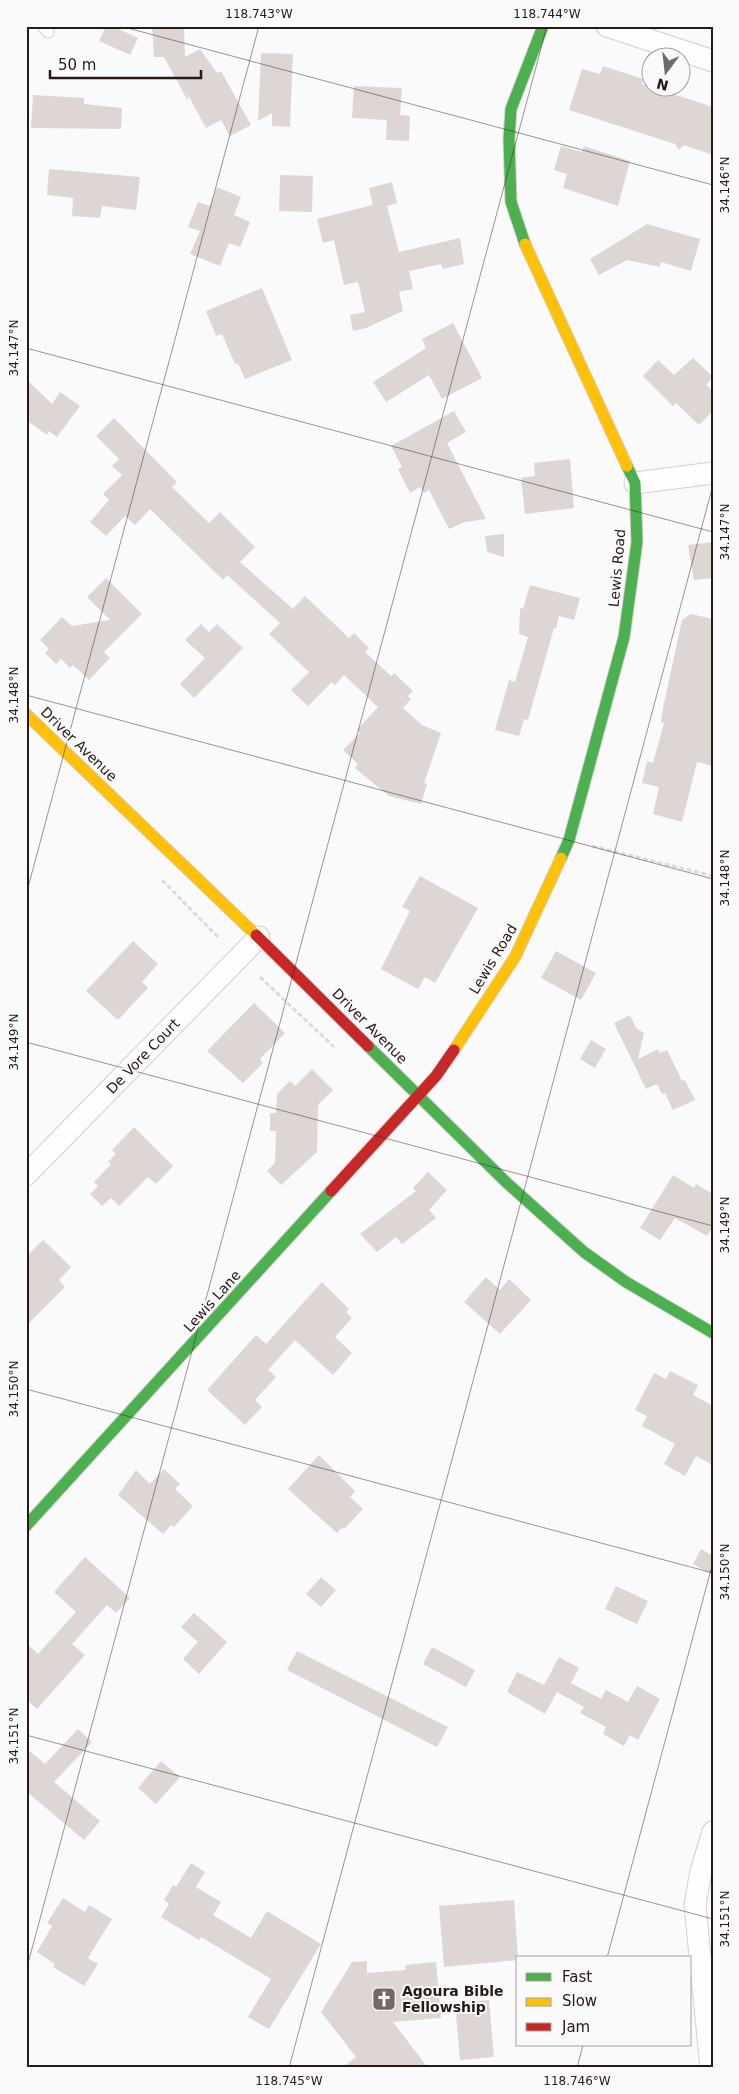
<svg xmlns="http://www.w3.org/2000/svg" width="739" height="2094" font-family="'DejaVu Sans',sans-serif">
<rect width="100%" height="100%" fill="#fafafa"/>
<g fill="#ddd6d5">
<polygon points="106,26 112,26 138,38 130,55 99,41"/>
<polygon points="152,26 184,26 185,57 200,49 217,73 221,71 251,125 230,136 221,120 206,128 188,95 188,101 164,57 154,57"/>
<polygon points="261,53 293,54 290,127 272,126 272,113 258,121"/>
<polygon points="603,66 643,79 642,84 713,107 713,155 684,145 679,150 675,144 569,110 582,69 600,74"/>
<polygon points="354,86 402,88 400,115 410,116 409,141 386,140 387,120 352,118"/>
<polygon points="33,95 84,98 84,104 122,108 121,129 31,128"/>
<polygon points="561,146 582,152 584,146 630,161 618,206 563,188 567,174 554,170"/>
<polygon points="49,169 140,177 136,210 102,206 100,218 72,216 73,198 47,195"/>
<polygon points="280,175 313,176 312,212 279,211"/>
<polygon points="392,182 397,203 387,206 399,252 460,238 464,264 443,269 441,264 409,271 413,289 399,292 403,311 366,328 353,331 350,315 365,312 358,282 344,285 334,240 323,243 317,219 373,205 369,188"/>
<polygon points="217,187 241,197 234,215 250,222 240,247 229,243 220,266 190,254 200,231 188,227 198,202 210,206"/>
<polygon points="647,224 700,239 691,271 661,262 660,267 627,260 599,275 590,259"/>
<polygon points="262,288 292,360 245,379 238,363 235,364 222,334 216,336 206,311"/>
<polygon points="453,323 482,378 442,399 429,375 386,402 373,382 426,348 422,339"/>
<polygon points="693,358 713,377 706,385 713,391 713,411 699,425 676,403 673,406 643,376 658,360 674,375"/>
<polygon points="26,379 52,404 60,392 80,406 57,437 49,431 47,435 26,420"/>
<polygon points="454,411 466,432 447,443 486,519 465,522 449,529 429,490 424,493 420,487 410,493 398,469 402,467 391,446"/>
<polygon points="114,418 177,482 172,487 209,523 220,512 255,547 240,562 293,609 305,596 349,638 354,633 369,648 365,652 391,676 394,673 413,691 408,696 411,699 403,708 422,725 441,733 424,783 427,784 421,804 389,796 355,768 358,764 343,750 360,733 357,730 378,707 344,675 335,685 332,682 308,706 291,690 309,672 269,634 280,623 227,575 223,580 150,509 135,525 125,516 106,536 90,522 109,500 103,494 122,475 112,466 119,459 96,436"/>
<polygon points="570,459 574,508 525,514 521,478 535,476 534,463"/>
<polygon points="504,534 504,557 487,552 485,536"/>
<polygon points="713,542 713,578 694,580 688,545"/>
<polygon points="106,578 142,614 104,652 110,658 89,680 73,665 70,668 61,659 56,664 45,653 49,649 40,640 62,617 72,626 110,620 87,597"/>
<polygon points="530,585 580,598 574,620 559,616 556,628 554,628 528,720 524,719 519,736 495,730 509,680 515,682 528,637 519,634 520,608 523,609"/>
<polygon points="691,614 713,619 713,766 697,762 682,822 653,814 659,787 642,783 647,761 653,763 664,723 661,722 663,708 682,620"/>
<polygon points="201,624 209,632 217,624 243,648 194,698 180,684 205,658 185,640"/>
<polygon points="420,876 478,908 435,983 425,977 418,989 381,969 410,911 402,907"/>
<polygon points="133,941 158,964 142,982 148,988 118,1020 86,991"/>
<polygon points="556,951 596,973 581,1000 541,978"/>
<polygon points="254,1003 285,1033 260,1059 263,1063 243,1083 207,1051"/>
<polygon points="630,1015 636,1028 644,1033 638,1059 658,1049 660,1053 667,1050 682,1081 685,1080 695,1100 673,1110 665,1093 662,1094 657,1084 646,1089 614,1023"/>
<polygon points="591,1040 606,1049 595,1068 580,1059"/>
<polygon points="312,1069 333,1090 318,1105 317,1152 281,1185 267,1171 275,1163 276,1131 270,1131 270,1113 276,1113 277,1094 290,1081 295,1086"/>
<polygon points="134,1127 173,1166 156,1184 148,1177 119,1206 111,1198 102,1206 90,1194 98,1186 94,1182 111,1164 108,1162 116,1154 112,1150"/>
<polygon points="428,1172 447,1190 429,1210 436,1218 402,1244 396,1237 377,1252 360,1234 416,1191 413,1188"/>
<polygon points="673,1175 694,1188 696,1184 713,1194 713,1227 707,1236 675,1218 660,1240 640,1228"/>
<polygon points="43,1240 71,1267 59,1280 65,1287 26,1326 26,1257"/>
<polygon points="486,1277 500,1290 509,1279 531,1300 500,1334 464,1302"/>
<polygon points="322,1282 349,1309 346,1312 352,1318 335,1337 352,1353 333,1375 295,1340 268,1370 276,1377 255,1400 262,1407 245,1425 207,1390 256,1335 266,1344"/>
<polygon points="670,1371 698,1385 693,1395 713,1406 713,1465 696,1456 685,1476 664,1464 675,1444 642,1426 647,1416 635,1410 654,1373 666,1379"/>
<polygon points="319,1455 355,1491 350,1497 363,1509 344,1529 342,1528 337,1533 288,1489"/>
<polygon points="164,1469 180,1484 175,1489 193,1506 174,1527 171,1525 163,1534 118,1495 136,1470 150,1484"/>
<polygon points="701,1549 713,1556 713,1575 693,1564"/>
<polygon points="85,1557 130,1598 116,1613 107,1605 72,1644 85,1655 37,1709 26,1699 26,1643 38,1654 76,1612 54,1592"/>
<polygon points="321,1577 336,1590 321,1607 306,1594"/>
<polygon points="616,1586 648,1601 637,1624 605,1609"/>
<polygon points="194,1613 227,1642 199,1674 183,1659 198,1642 181,1627"/>
<polygon points="432,1647 475,1670 466,1687 423,1664"/>
<polygon points="297,1651 448,1727 437,1747 287,1670"/>
<polygon points="559,1657 579,1668 571,1683 601,1699 606,1690 628,1702 637,1686 660,1699 638,1740 630,1735 624,1746 603,1734 606,1727 580,1713 584,1707 557,1692 545,1714 507,1692 517,1672 544,1685"/>
<polygon points="78,1729 92,1742 54,1782 100,1821 84,1840 26,1791 26,1748 45,1764"/>
<polygon points="161,1761 180,1777 156,1804 138,1788"/>
<polygon points="191,1863 205,1872 196,1887 221,1902 213,1915 251,1938 267,1911 321,1944 269,2029 248,2017 271,1979 201,1937 199,1940 161,1917 169,1904 164,1900 173,1885 176,1887"/>
<polygon points="63,1898 85,1912 89,1905 112,1919 88,1958 98,1964 84,1986 53,1967 55,1964 37,1952 52,1926 47,1923"/>
<polygon points="514,1900 518,1960 444,1967 439,1906"/>
<polygon points="367,1961 367,1973 406,1970 405,1965 436,1962 441,2018 393,2022 428,2068 342,2068 356,2057 321,2012 352,1962"/>
<polygon points="489,2000 494,2057 460,2060 455,2003"/>
</g>
<g fill="none" stroke-linecap="round" stroke-linejoin="round">
<g stroke="#d7cfcd" stroke-width="13">
<polyline id="lane" points="43,26 48,32"/>
</g>
<g stroke="#d7cfcd" stroke-width="23">
<g id="street">
<polyline points="607,26 713,61"/>
<polyline points="635,483 713,473"/>
<polyline points="26,1175 259,937"/>
<polyline points="711,2068 695,1905 701,1871 713,1832"/>
</g>
</g>
<g stroke="#d7cfcd" stroke-width="13">
<g id="fast">
<polyline points="525,244 511,202 509,139 511,109 543,26"/>
<polyline points="561,858 569,840 624,637 637,542 635,483 627,466"/>
<polyline points="368,1046 507,1183 584,1252 626,1282 713,1333"/>
<polyline points="26,1526 331,1191"/>
</g>
</g>
<g stroke="#d7cfcd" stroke-width="13">
<g id="slow">
<polyline points="525,244 627,466"/>
<polyline points="26,714 256,935"/>
<polyline points="454,1050 515,957 561,858"/>
</g>
</g>
<g stroke="#d7cfcd" stroke-width="13">
<g id="jam">
<polyline points="256,935 368,1046"/>
<polyline points="331,1191 436,1076 454,1050"/>
</g>
</g>
<g stroke="#dcdbdb" stroke-width="3" stroke-dasharray="5 2.5" stroke-linecap="butt">
<polyline points="592,846 713,876"/>
<polyline points="162,880 218,937"/>
<polyline points="260,977 334,1047"/>
</g>
<use href="#lane" stroke="#fefefe" stroke-width="11"/>
<use href="#street" stroke="#fefefe" stroke-width="21"/>
<use href="#fast" stroke="#4caf50" stroke-width="11"/>
<use href="#slow" stroke="#ffc107" stroke-width="11"/>
<use href="#jam" stroke="#c62828" stroke-width="11"/>
</g>
<path fill="none" stroke="#281915" stroke-width="1" stroke-opacity="0.45" d="M120,26L713,185M26,348L713,532M26,695L713,879M26,895L259,26M26,1042L713,1226M26,1389L713,1573M26,1735L713,1919M607,1958L713,1562M26,1971L547,26M289,2068L713,485M577,2068L583,2045"/>
<defs>
<g id="church-square" transform="scale(1.25)"><rect x="-9" y="-9" width="18" height="18" rx="4" fill="#726865" stroke="#fafafa"/><path d="M-1.2-6h2.4v3.5h3.3v2.4h-3.3V6h-2.4V-.1h-3.3v-2.4h3.3Z" fill="#fff"/></g>
</defs>
<g fill-rule="evenodd">
<use href="#church-square" x="384" y="1999"/>
</g>
<g text-anchor="middle" stroke-width="4" stroke-linejoin="round" paint-order="stroke">
<g font-size="14" fill="#281915" stroke="#fafafa">
<text transform="translate(617 568) rotate(-85)" y="5">Lewis Road</text>
<text transform="translate(79 744) rotate(44)" y="5">Driver Avenue</text>
<text transform="translate(493 959) rotate(-59)" y="5">Lewis Road</text>
<text transform="translate(370 1026) rotate(45)" y="5">Driver Avenue</text>
<text transform="translate(143 1056) rotate(-46)" y="5">De Vore Court</text>
<text transform="translate(212 1301) rotate(-48)" y="5">Lewis Lane</text>
</g>
<g font-size="14" font-weight="bold" fill="#281915" stroke="#fafafa" text-anchor="start">
<text x="402" y="1996">Agoura Bible<tspan x="402" dy="16">Fellowship</tspan></text>
</g>
</g>
<rect width="739" height="2094" fill="none" stroke="#fafafa" stroke-width="55"/>
<rect x="516" y="1956" width="175" height="90" fill="#fafafa" stroke="#a6a09e"/>
<rect x="526" y="1973" width="25" height="8" fill="#4caf50" stroke="#a6a09e"/>
<text x="562" y="1982" font-size="15" fill="#281915">Fast</text>
<rect x="526" y="1998" width="25" height="8" fill="#ffc107" stroke="#a6a09e"/>
<text x="562" y="2006" font-size="15" fill="#281915">Slow</text>
<rect x="526" y="2023" width="25" height="8" fill="#c62828" stroke="#a6a09e"/>
<text x="562" y="2032" font-size="15" fill="#281915">Jam</text>
<g transform="translate(666 72) rotate(195)"><circle r="24" fill="#fafafa" stroke="#a6a09e"/>
<path d="M0-4L9 19L0 12L-9 19Z" fill="#726865"/>
<text y="-8" font-size="14" font-weight="bold" text-anchor="middle" fill="#281915">N</text>
</g>
<path d="M50 70v8h151v-8" fill="none" stroke="#281915" stroke-width="2.5"/>
<text x="58" y="70" font-size="15" fill="#281915" stroke="#fafafa" stroke-width="4" paint-order="stroke">50 m</text>
<rect x="28" y="28" width="684" height="2038" fill="none" stroke="#281915" stroke-width="2"/>
<g font-size="12" text-anchor="middle" fill="#281915">
<text x="259" y="18">118.743°W</text>
<text x="547" y="18">118.744°W</text>
<text transform="translate(725 185) rotate(-90)" y="4">34.146°N</text>
<text transform="translate(14 348) rotate(-90)" y="4">34.147°N</text>
<text transform="translate(725 532) rotate(-90)" y="4">34.147°N</text>
<text transform="translate(14 695) rotate(-90)" y="4">34.148°N</text>
<text transform="translate(725 878) rotate(-90)" y="4">34.148°N</text>
<text transform="translate(14 1042) rotate(-90)" y="4">34.149°N</text>
<text transform="translate(725 1225) rotate(-90)" y="4">34.149°N</text>
<text transform="translate(14 1389) rotate(-90)" y="4">34.150°N</text>
<text transform="translate(725 1572) rotate(-90)" y="4">34.150°N</text>
<text transform="translate(14 1736) rotate(-90)" y="4">34.151°N</text>
<text transform="translate(725 1919) rotate(-90)" y="4">34.151°N</text>
<text x="289" y="2085">118.745°W</text>
<text x="577" y="2085">118.746°W</text>
</g>
</svg>
